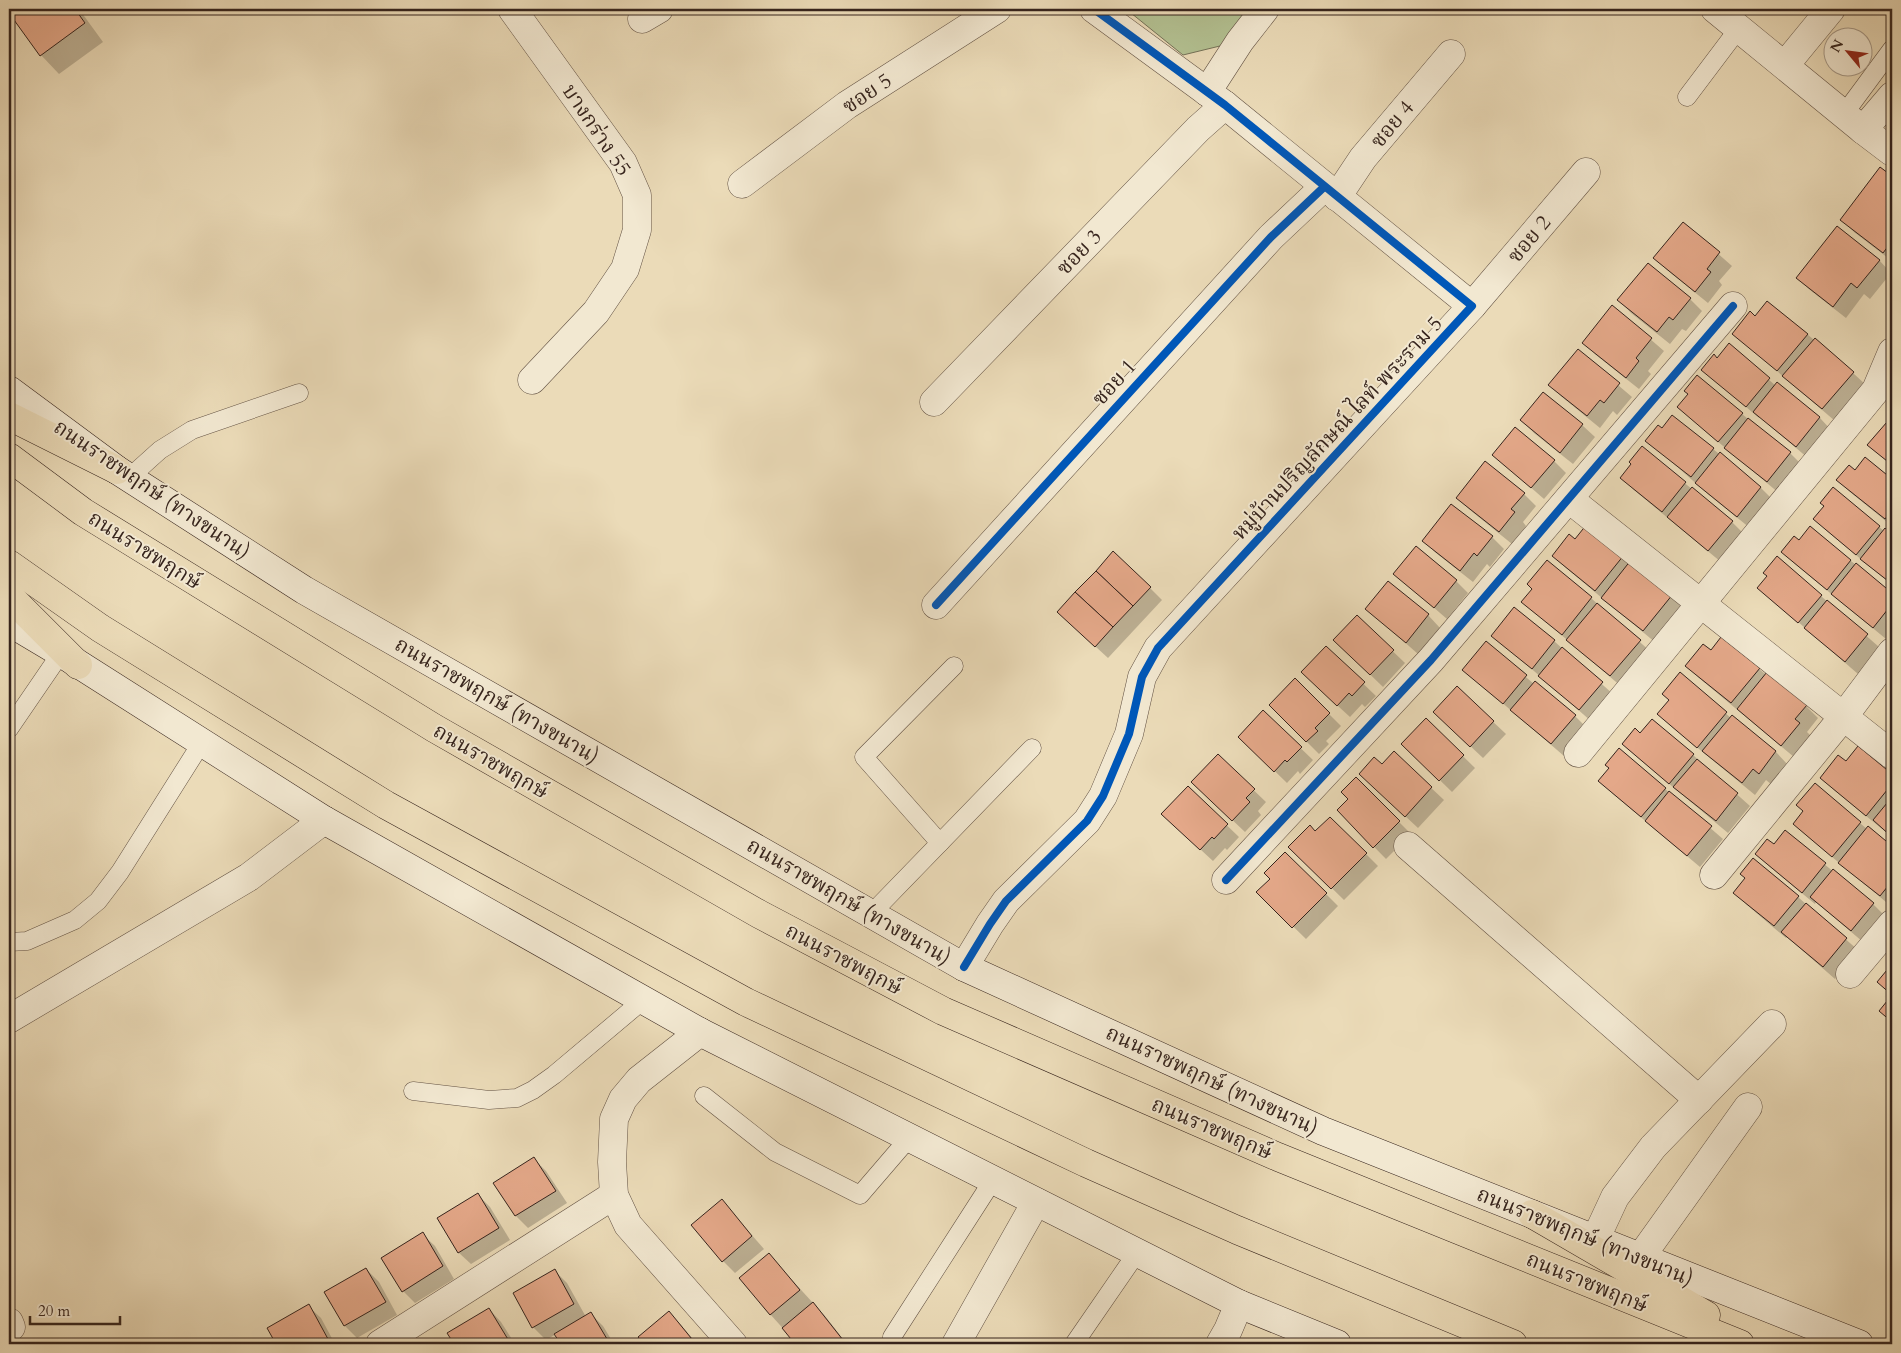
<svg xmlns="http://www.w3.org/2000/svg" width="1901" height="1353" font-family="Cardo,'Noto Serif Thai',serif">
<rect width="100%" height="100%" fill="#ebdbb8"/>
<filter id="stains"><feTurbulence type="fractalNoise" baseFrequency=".004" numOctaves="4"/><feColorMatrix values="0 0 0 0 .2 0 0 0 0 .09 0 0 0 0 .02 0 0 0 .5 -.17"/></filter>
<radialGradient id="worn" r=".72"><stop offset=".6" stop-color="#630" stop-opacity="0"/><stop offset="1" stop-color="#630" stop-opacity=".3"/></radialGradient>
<polygon fill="#b3c192" stroke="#747258" points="1126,9 1252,9 1224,45 1183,55"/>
<g fill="#0003">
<polygon points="9,9 79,9 103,42 59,74 41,55"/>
<polygon points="1881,169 1892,178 1892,261 1854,232 1842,220"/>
<polygon points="1683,223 1732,266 1719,281 1722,285 1708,303 1667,270 1655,258"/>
<polygon points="1879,260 1891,273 1870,299 1864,294 1846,318 1810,290 1797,278"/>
<polygon points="1690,299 1702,311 1686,331 1682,329 1670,344 1631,313 1619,300"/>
<polygon points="1613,307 1664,351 1648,371 1651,374 1639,389 1596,355 1584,343"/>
<polygon points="1756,318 1807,334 1853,373 1866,385 1835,421 1734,334"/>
<polygon points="1729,345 1776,386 1777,384 1820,418 1832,431 1809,459 1760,417 1759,418 1703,370 1718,359"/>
<polygon points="1578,351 1632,397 1617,415 1613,411 1600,428 1562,397 1550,385"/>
<polygon points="1543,393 1582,425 1595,437 1573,464 1534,433 1521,420"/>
<polygon points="1678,407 1742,414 1790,453 1802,465 1780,494 1691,419"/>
<polygon points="1887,424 1892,429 1892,466 1869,444"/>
<polygon points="1647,440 1713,449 1761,488 1773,500 1750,528 1709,495"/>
<polygon points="1642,448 1732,522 1744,534 1721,562 1634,490 1622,478 1633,464"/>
<polygon points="1494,455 1554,461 1566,473 1544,499"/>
<polygon points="1865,458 1892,480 1892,526 1850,492 1838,480 1855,472"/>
<polygon points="1833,488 1884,531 1885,530 1892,536 1892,585 1827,531 1815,519 1825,507"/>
<polygon points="1524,494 1536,506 1523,522 1526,526 1512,544 1470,510 1457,498"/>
<polygon points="1587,526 1684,607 1656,643 1566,568 1553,556 1575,541"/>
<polygon points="1810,528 1892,594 1892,631 1886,639 1795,564 1783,552 1799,542"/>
<polygon points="1492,537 1504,549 1490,567 1487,564 1473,582 1436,553 1424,541"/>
<polygon points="1395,574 1456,581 1468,593 1447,619"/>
<polygon points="1150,588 1162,600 1108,658 1071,624"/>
<polygon points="1759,588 1821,596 1879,647 1858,674"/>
<polygon points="1591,598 1652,653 1623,688 1523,602"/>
<polygon points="1367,609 1428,615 1440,628 1418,654"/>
<polygon points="1514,609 1554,641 1614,695 1592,722 1493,635"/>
<polygon points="1357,617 1405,663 1383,687 1347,652"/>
<polygon points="1486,643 1534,684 1575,716 1587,728 1564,756 1464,670"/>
<polygon points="1326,648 1376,696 1365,707 1362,704 1350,717 1315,685"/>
<polygon points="1711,652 1759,669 1806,706 1818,718 1807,732 1811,736 1794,757 1699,678 1687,666"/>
<polygon points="1680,674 1731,718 1776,752 1788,765 1772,785 1766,780 1755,795 1671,726 1659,714 1670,700"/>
<polygon points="1295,680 1341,726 1326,741 1329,744 1319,754 1270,705"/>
<polygon points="1457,688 1506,734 1483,758 1447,724"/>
<polygon points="1263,712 1313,760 1300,774 1298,771 1287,783 1252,749"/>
<polygon points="1426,720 1475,768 1452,792 1403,744"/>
<polygon points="1640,734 1693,755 1750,806 1728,833 1636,756 1624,744"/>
<polygon points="1858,748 1892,776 1892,837 1834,790 1822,778 1846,763"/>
<polygon points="1620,750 1723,839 1700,867 1612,793 1611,769"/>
<polygon points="1394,753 1444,800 1418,828 1373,786 1382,766"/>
<polygon points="1218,756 1266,802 1258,811 1261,815 1245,832 1205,794"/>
<polygon points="1356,779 1411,834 1386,859 1338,810 1350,799"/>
<polygon points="1815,785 1867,829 1868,828 1892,847 1892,907 1807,836 1794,824 1804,812"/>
<polygon points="1188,788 1239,837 1227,850 1225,848 1213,861 1175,826"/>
<polygon points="1330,818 1378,866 1344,900 1290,847 1316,833"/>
<polygon points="1785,832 1873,904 1885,916 1863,942 1816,902 1815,904 1769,866 1757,854 1774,846"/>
<polygon points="1285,853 1338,906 1306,939 1258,892 1272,879"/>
<polygon points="1735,893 1798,897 1859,951 1835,979 1787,937 1786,938 1747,905"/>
<polygon points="534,1159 546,1171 567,1203 528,1228 516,1216"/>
<polygon points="478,1195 490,1207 510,1240 471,1264 458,1252"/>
<polygon points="722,1201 764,1249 735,1273 723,1261"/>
<polygon points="422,1234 435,1246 454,1279 415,1303 403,1291"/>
<polygon points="769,1255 825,1316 847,1344 797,1344 770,1314"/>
<polygon points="366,1269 379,1282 397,1315 357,1338 345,1326 326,1293"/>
<polygon points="555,1271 567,1283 586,1317 591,1314 603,1326 614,1344 562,1344 556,1334 546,1340 533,1327 515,1294"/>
<polygon points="308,1306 321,1318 335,1344 277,1344 269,1329"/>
<polygon points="489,1309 501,1322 515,1344 456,1344 449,1333"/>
<polygon points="669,1313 681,1325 697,1344 646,1344 640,1337"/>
<polygon points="247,1340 250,1344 240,1344"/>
</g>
<g fill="#e4a889" stroke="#36241d">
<polygon points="9,9 75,9 85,23 40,56 9,13"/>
<polygon points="1880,167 1892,176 1892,241 1883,253 1840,220"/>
<polygon points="1683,222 1720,252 1707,269 1711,272 1695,292 1653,258"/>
<polygon points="1837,226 1880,260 1857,288 1851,283 1833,307 1796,278"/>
<polygon points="1648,263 1691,298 1673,320 1669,317 1657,332 1617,300"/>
<polygon points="1767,301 1808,334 1777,371 1732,334 1750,311 1755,316"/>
<polygon points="1612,305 1652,338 1636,358 1639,361 1626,378 1582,343"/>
<polygon points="1815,338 1854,372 1822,409 1782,376"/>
<polygon points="1729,343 1770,378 1746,407 1701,370 1714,354 1717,358"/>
<polygon points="1578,349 1620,383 1604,403 1600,400 1587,416 1548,385"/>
<polygon points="1697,375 1743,413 1718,442 1677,407 1688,394 1684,391"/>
<polygon points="1777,382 1820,417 1796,447 1753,412"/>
<polygon points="1543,392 1583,424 1560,453 1520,420"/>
<polygon points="1672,415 1714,448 1691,477 1645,441 1658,425 1662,428"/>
<polygon points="1748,418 1791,452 1767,482 1724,448"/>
<polygon points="1887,422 1892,427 1892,465 1867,445"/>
<polygon points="1515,427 1555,460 1531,488 1492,455"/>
<polygon points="1642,446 1686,482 1662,512 1620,478 1631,464 1629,462"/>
<polygon points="1720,452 1761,487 1737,517 1695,483"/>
<polygon points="1865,457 1892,479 1892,510 1885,519 1836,480 1849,465 1855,470"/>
<polygon points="1485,461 1525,493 1511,509 1515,512 1499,532 1456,498"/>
<polygon points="1692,487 1733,521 1708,551 1667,517"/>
<polygon points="1833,487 1880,526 1856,555 1813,519 1824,506 1820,503"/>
<polygon points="1451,504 1493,536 1477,556 1474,553 1460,571 1422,541"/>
<polygon points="1587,524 1624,555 1595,591 1552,556 1569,534 1575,539"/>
<polygon points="1810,526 1851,560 1827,590 1781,552 1794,536 1799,540"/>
<polygon points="1885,528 1892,534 1892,584 1860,559"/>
<polygon points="1416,546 1457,580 1434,608 1393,574"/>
<polygon points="1113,551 1151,587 1133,606 1096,571"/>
<polygon points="1777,556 1822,595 1798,623 1757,588 1767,576 1763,573"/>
<polygon points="1547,560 1592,597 1562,635 1521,602 1532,589 1527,584"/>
<polygon points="1631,560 1673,594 1643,631 1601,598"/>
<polygon points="1856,563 1892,593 1892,604 1873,628 1831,594"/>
<polygon points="1096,571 1133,606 1113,627 1075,592"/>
<polygon points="1388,581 1429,614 1406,643 1365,609"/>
<polygon points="1075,592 1113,627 1095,647 1057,612"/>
<polygon points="1827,600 1868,634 1845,662 1804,628"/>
<polygon points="1597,603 1641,640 1610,676 1566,640"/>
<polygon points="1514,607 1555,640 1532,669 1491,636"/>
<polygon points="1357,615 1394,650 1370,675 1333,640"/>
<polygon points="1721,637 1760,668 1731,703 1685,666 1703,644 1711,650"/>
<polygon points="1486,641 1527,675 1503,704 1462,670"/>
<polygon points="1326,646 1365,682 1352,696 1349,693 1337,706 1301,672"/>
<polygon points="1562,647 1603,682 1579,710 1538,676"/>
<polygon points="1680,672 1727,712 1697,748 1657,714 1669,700 1662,694"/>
<polygon points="1767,672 1807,705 1795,719 1800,723 1781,746 1737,709"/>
<polygon points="1295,678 1330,713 1315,728 1318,731 1306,742 1269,705"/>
<polygon points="1535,681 1576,715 1551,744 1510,710"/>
<polygon points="1457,686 1494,721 1470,747 1433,712"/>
<polygon points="1263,710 1302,747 1287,762 1285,760 1274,772 1238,737"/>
<polygon points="1732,715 1776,751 1759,774 1753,769 1742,783 1702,751"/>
<polygon points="1426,718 1464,755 1439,781 1401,744"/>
<polygon points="1652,719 1694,754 1669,784 1622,744 1635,728 1640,733"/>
<polygon points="1858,746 1892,774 1892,784 1866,816 1820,778 1838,755 1846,761"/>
<polygon points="1619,748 1666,788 1641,817 1598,781 1609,768 1605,765"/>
<polygon points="1394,751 1432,787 1405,817 1359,774 1374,757 1382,764"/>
<polygon points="1218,754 1255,789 1246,798 1250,802 1232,821 1191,782"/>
<polygon points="1697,759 1738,793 1716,821 1673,787"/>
<polygon points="1356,777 1400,821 1373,848 1337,810 1348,799 1341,792"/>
<polygon points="1815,783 1861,822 1832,857 1793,824 1803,811 1796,805"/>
<polygon points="1188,786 1228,824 1214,839 1212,837 1200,850 1161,814"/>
<polygon points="1669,791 1712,826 1687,856 1645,821"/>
<polygon points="1892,797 1892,837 1873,820"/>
<polygon points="1330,817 1367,853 1331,889 1288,847 1310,825 1315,831"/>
<polygon points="1868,826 1892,846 1892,881 1880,896 1838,863"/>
<polygon points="1785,830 1826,863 1802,893 1755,854 1767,839 1774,844"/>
<polygon points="1285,852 1327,893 1292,928 1256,892 1270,879 1264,873"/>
<polygon points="1753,858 1799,896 1774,926 1733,893 1745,878 1740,874"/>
<polygon points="1833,869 1874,903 1851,931 1810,897"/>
<polygon points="1806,903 1847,938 1823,967 1781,932"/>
<polygon points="1892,964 1892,1022 1879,1011 1892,995 1877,982"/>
<polygon points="534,1157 556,1191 515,1216 493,1183"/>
<polygon points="478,1193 499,1228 458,1253 437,1218"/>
<polygon points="722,1199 752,1236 722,1262 691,1225"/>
<polygon points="423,1232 443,1266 402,1292 381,1258"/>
<polygon points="769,1253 800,1290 770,1315 739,1278"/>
<polygon points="366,1268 386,1302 344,1326 324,1292"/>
<polygon points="555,1269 574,1304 532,1328 513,1293"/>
<polygon points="813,1302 843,1340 838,1344 795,1344 782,1328"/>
<polygon points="309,1304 328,1339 319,1344 276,1344 267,1328"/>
<polygon points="489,1308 509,1341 504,1344 454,1344 447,1333"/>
<polygon points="669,1311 696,1344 644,1344 638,1337"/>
<polygon points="591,1312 610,1344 561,1344 554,1334"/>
</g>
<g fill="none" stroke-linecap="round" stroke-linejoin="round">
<g stroke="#635244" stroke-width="19">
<g id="lane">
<polyline points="1687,97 1739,28"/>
<polyline points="1844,114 1892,49"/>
<polyline points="130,477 160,450 192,430 299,393"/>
<polyline points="9,729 61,653"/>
<polyline points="940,843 864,757 954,666"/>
<polyline points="871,914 1032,748"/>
<polyline points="9,942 27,941 75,920 98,901 120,872 202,742"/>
<polyline points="413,1091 489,1100 517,1098 533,1090 554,1075 642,1001"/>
<polyline points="704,1096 775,1152 860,1195 909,1138"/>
<polyline points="892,1337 993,1180"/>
<polyline points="1074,1344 1136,1254"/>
</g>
</g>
<g stroke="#635244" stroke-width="29">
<g id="street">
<polyline points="512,9 623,163 637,195 637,230 625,269 596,312 532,380"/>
<polyline points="1715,9 1863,130 1892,152"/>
<polyline points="642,19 659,9"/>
<polyline points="1785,65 1831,9"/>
<polyline points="1207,92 1240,41 1265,9"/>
<polyline points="1863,130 1892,96"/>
<polyline points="742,184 847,105 997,9"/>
<polyline points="1337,197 1363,158 1451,54"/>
<polyline points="1472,306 1586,172"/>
<polyline points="934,402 1198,129 1225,105"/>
<polyline points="1569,499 1892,755"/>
<polyline points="936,605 1271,237 1324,187"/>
<polyline points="1578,753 1876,390 1892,352"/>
<polyline points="1408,846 1699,1100"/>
<polyline points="1714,875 1844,716 1892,652"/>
<polyline points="1226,880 1431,660 1733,306"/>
<polyline points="964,967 990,924 1006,901 1087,821 1103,796 1129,734 1142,677 1158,648 1472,306 1225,105 1094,9"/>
<polyline points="1850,974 1892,924"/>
<polyline points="9,1019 249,877 324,820"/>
<polyline points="700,1032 639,1080 623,1099 614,1119 612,1162 614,1195 628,1225 635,1233 733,1344"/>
<polyline points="1595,1240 1615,1197 1653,1147 1772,1024"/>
<polyline points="1640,1258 1748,1107"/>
<polyline points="9,1322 11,1327"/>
<polyline points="380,1344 614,1195"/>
<polyline points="956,1344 1036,1202"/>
<polyline points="1220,1344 1228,1330 1239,1304"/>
</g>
</g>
<g stroke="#36241d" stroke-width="29">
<g id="secondary">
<polyline points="9,390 117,470 304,590 964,967 1323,1131 1859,1344"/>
<polyline points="9,622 61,653 324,820 700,1032 1239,1304 1337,1344"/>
</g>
</g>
<g stroke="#36241d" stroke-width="29">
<g id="primary">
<polyline points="9,416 117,470"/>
<polyline points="9,457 83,512 434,728 759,914 943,1011 1278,1157 1740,1344"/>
<polyline points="9,564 100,628 386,805 746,1002 1086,1163 1237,1230 1513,1344"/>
<polyline points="9,596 78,665"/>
<polyline points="1532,1214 1706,1315"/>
</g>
</g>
<use href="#lane" stroke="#f2e8d1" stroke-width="18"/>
<use href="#street" stroke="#f2e8d1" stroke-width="28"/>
<use href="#secondary" stroke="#f2e8d1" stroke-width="28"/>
<use href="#primary" stroke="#ebdbb8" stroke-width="28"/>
<g stroke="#f2e8d1" stroke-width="11">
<g id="cycleway">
<polyline points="936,605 1271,237 1324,187"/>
<polyline points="1226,880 1431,660 1733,306"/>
<polyline points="964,967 990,924 1006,901 1087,821 1103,796 1129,734 1142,677 1158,648 1472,306 1225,105 1094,9"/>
</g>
</g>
<use href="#cycleway" stroke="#0057b8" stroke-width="8"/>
</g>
<g text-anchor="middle" stroke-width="4" stroke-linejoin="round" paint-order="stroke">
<g font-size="21" fill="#36241d" stroke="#f2e8d1">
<text transform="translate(867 93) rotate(-34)" y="7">ซอย 5</text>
<text transform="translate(1392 124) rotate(-50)" y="7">ซอย 4</text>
<text transform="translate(597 130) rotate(56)" y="7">บางกร่าง 55</text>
<text transform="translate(1529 239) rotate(-50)" y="7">ซอย 2</text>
<text transform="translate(1079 252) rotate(-46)" y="7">ซอย 3</text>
<text transform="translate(1114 382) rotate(-48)" y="7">ซอย 1</text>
<text transform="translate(1337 428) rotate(-47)" y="7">หมู่บ้านปริญลักษณ์ ไลท์ พระราม 5</text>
<text transform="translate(152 489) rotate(34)" y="7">ถนนราชพฤกษ์ (ทางขนาน)</text>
<text transform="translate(145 550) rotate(32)" y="7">ถนนราชพฤกษ์</text>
<text transform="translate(497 700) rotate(30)" y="7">ถนนราชพฤกษ์ (ทางขนาน)</text>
<text transform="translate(491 761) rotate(30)" y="7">ถนนราชพฤกษ์</text>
<text transform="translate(849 901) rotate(30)" y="7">ถนนราชพฤกษ์ (ทางขนาน)</text>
<text transform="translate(844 959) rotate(28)" y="7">ถนนราชพฤกษ์</text>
<text transform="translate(1212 1080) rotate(25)" y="7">ถนนราชพฤกษ์ (ทางขนาน)</text>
<text transform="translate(1212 1128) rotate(23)" y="7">ถนนราชพฤกษ์</text>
<text transform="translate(1585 1236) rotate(22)" y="7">ถนนราชพฤกษ์ (ทางขนาน)</text>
<text transform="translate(1587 1282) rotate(22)" y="7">ถนนราชพฤกษ์</text>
</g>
</g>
<rect width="1901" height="1353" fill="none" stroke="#ebdbb8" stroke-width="30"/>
<rect x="10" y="10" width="1881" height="1333" fill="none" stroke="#36241d" stroke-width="2.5"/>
<rect x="15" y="15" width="1871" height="1323" fill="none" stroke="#36241d"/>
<g transform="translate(1848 52) rotate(299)"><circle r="24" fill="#f2e8d1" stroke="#a79a89"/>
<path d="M0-4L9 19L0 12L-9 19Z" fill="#8f2418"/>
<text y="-8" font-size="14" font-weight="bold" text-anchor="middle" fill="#36241d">N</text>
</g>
<path d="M30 1316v8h90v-8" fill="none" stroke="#36241d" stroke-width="2.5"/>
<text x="38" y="1316" font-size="15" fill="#36241d" stroke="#f2e8d1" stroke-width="4" paint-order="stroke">20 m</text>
<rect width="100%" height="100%" filter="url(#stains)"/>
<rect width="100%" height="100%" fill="url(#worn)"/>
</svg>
